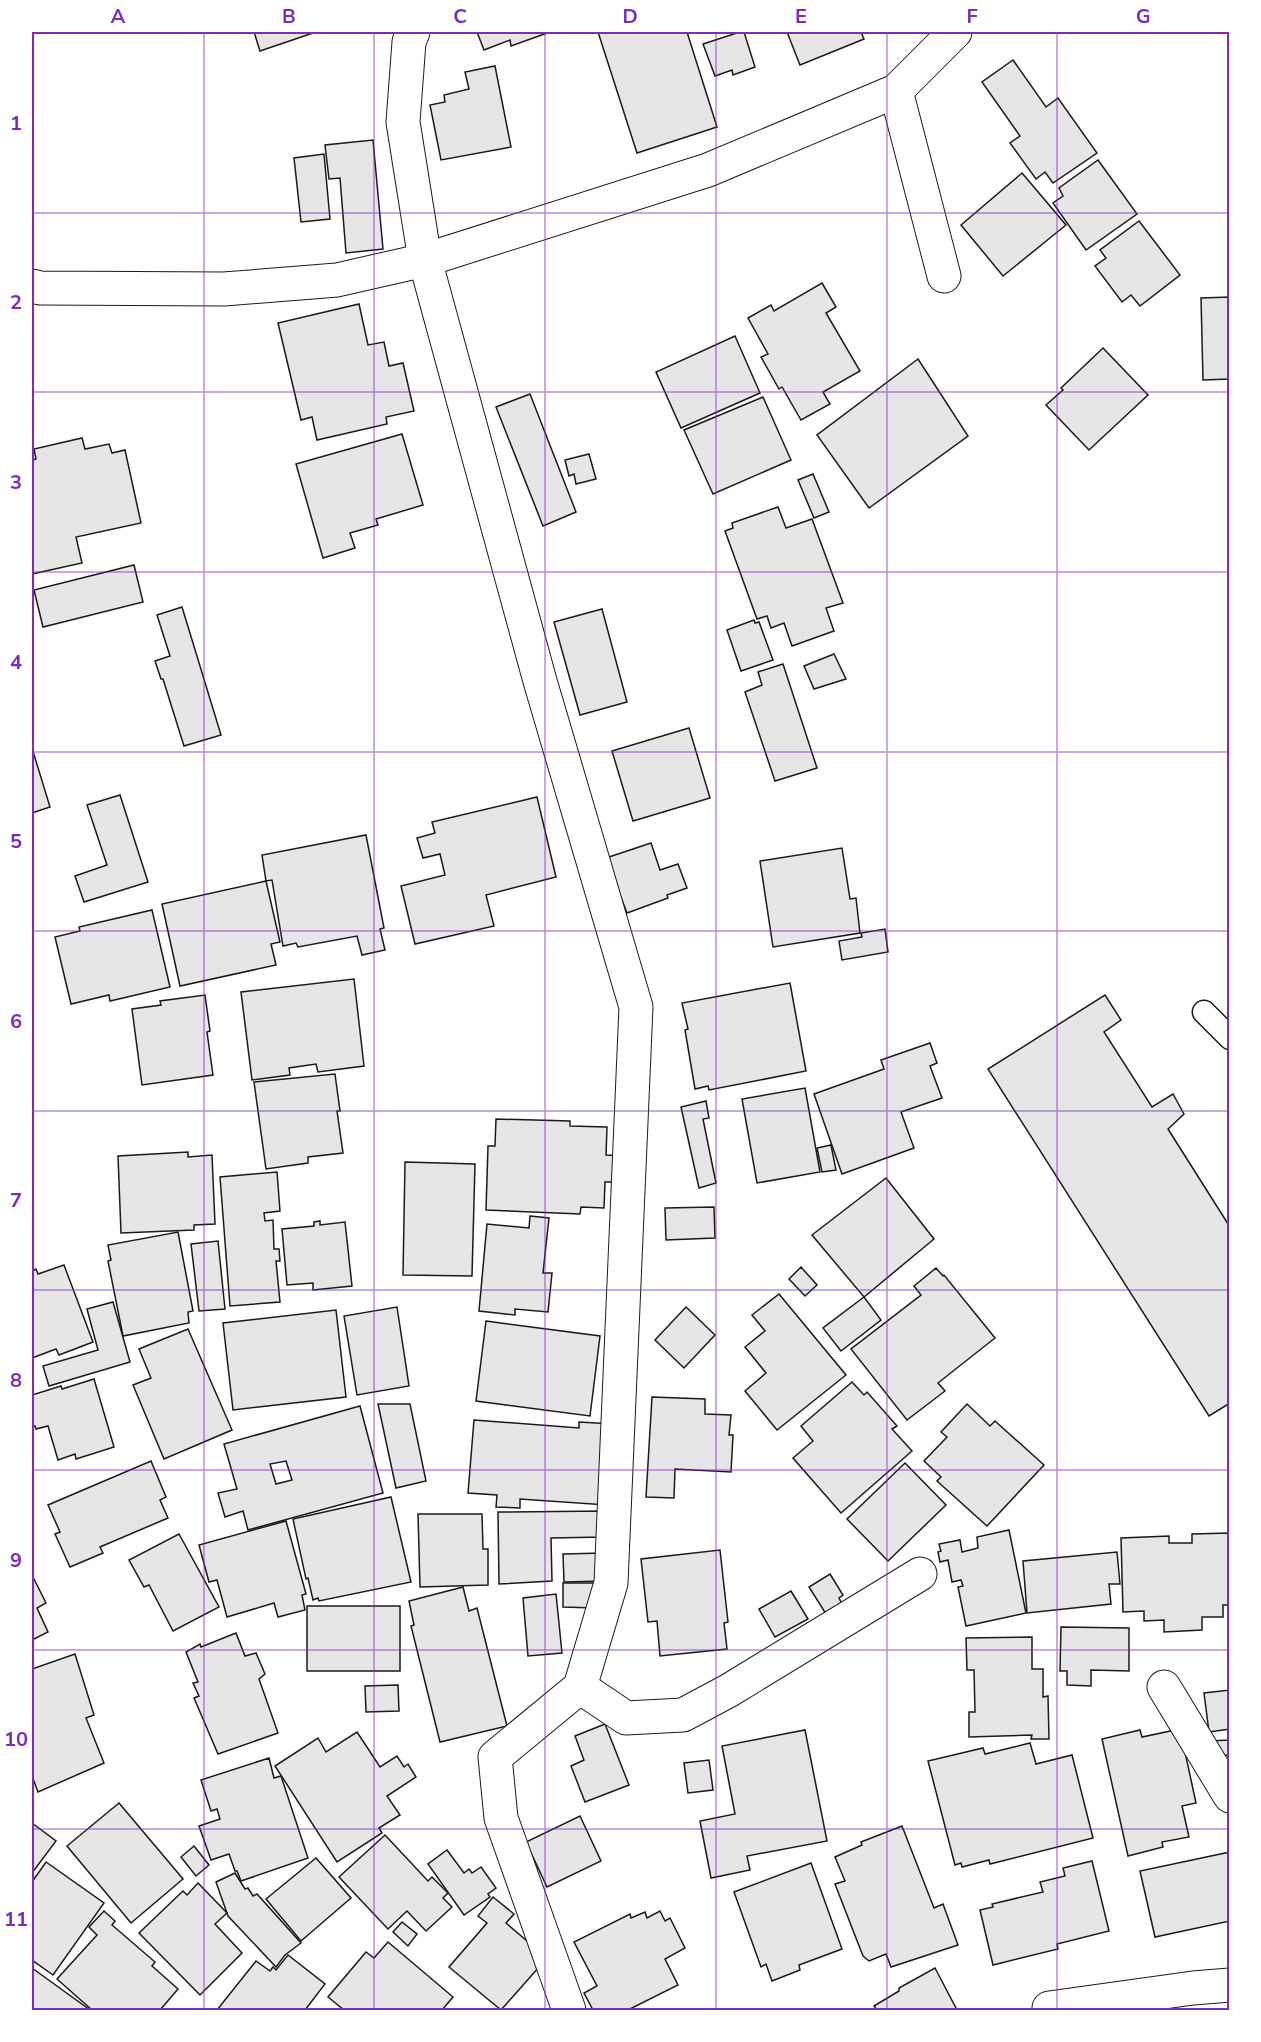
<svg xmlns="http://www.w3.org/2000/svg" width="1261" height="2042" font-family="'Nunito Sans',sans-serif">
<rect width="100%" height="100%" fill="#fff"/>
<g fill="#e6e6e6" stroke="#1a1a1a" stroke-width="1.5" fill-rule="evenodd">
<polygon points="254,32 316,32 260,51"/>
<polygon points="477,32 550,32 511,46 510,40 484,50"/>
<polygon points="598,32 687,32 717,127 637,153"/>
<polygon points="740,32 744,32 755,67 733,75 732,70 715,76 703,44"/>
<polygon points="787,32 861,32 864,39 800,65"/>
<polygon points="1013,60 1046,107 1058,98 1097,153 1053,183 1045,172 1036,179 1010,143 1020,136 982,82"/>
<polygon points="495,66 511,147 441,160 430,105 445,102 444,95 469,89 465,72"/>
<polygon points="373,140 383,249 346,253 340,178 329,179 325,145"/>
<polygon points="324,154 330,219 301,222 294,158"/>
<polygon points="1098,160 1137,214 1086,250 1053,203 1063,196 1059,188"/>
<polygon points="1022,173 1066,225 1003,276 961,225"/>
<polygon points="1139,221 1180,275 1140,306 1131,295 1122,302 1095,266 1106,258 1100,250"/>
<polygon points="822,283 836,307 826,313 860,371 823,392 830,404 801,420 782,387 779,389 761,357 768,354 748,318 771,305 774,311"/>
<polygon points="1230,297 1230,379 1203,380 1201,298"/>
<polygon points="359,304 368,345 384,342 389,366 403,363 414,411 386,417 387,424 317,440 312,417 301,420 278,323"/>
<polygon points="735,336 760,393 681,428 656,372"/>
<polygon points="1103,348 1148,395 1089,450 1046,405 1063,390 1061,388"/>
<polygon points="918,359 968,436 869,508 817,435"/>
<polygon points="530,394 576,512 543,526 496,407"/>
<polygon points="763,397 791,460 713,494 684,430"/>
<polygon points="402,434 423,505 376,519 378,525 350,533 355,548 323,558 296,464"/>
<polygon points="82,438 85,449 109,444 112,453 125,450 141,523 76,537 82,563 32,574 32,460 36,459 34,449"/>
<polygon points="589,454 596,479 576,484 574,474 569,476 565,460"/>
<polygon points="813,474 829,512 814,518 798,480"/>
<polygon points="778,507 786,528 812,519 843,603 826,608 834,631 792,646 784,623 771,628 767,616 757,619 725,531 733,528 732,523"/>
<polygon points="134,565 143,602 43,627 34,590"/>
<polygon points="182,607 221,735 184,746 163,679 161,679 155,661 170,656 157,615"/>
<polygon points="602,609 627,702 580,715 554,622"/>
<polygon points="754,620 755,623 759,622 773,660 741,671 727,630"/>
<polygon points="834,654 846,679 814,689 804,666"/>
<polygon points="783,664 817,768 775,781 745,692 762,685 758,672"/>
<polygon points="689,728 710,798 633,821 612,751"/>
<polygon points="32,748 50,807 32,813"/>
<polygon points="120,795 148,882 84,902 75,876 107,865 87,805"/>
<polygon points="537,797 556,877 486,895 494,926 415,944 401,886 445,875 440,854 423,858 417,838 435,833 432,822"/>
<polygon points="366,835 384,928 380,929 385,950 362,955 357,936 298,947 296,943 283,946 272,880 266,881 262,855"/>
<polygon points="651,843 660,870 678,864 687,888 667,895 668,898 627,913 606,858"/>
<polygon points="842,848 850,899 856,898 860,933 773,947 760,861"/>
<polygon points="266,881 280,942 271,944 276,965 180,986 162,904"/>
<polygon points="152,910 170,987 110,1001 109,995 71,1004 55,937 80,931 79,927"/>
<polygon points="885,929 888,952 842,960 839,941 862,937 861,933"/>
<polygon points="354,979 364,1066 318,1072 316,1064 289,1068 290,1075 252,1080 241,992"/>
<polygon points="790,983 806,1071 709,1090 708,1086 695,1089 685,1030 688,1029 682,1003"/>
<polygon points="205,995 210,1031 207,1032 213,1075 142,1085 132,1009 161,1005 160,1001"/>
<polygon points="1105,995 1121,1020 1104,1032 1152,1107 1173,1094 1184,1114 1168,1129 1230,1227 1230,1403 1209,1416 988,1069"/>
<polygon points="930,1043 937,1063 930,1066 942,1098 901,1112 914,1148 842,1174 814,1094 884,1069 881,1060"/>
<polygon points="335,1074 340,1111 337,1111 343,1153 308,1157 308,1163 266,1169 254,1082"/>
<polygon points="805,1088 820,1172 757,1183 742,1099"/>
<polygon points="706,1101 709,1118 703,1119 716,1183 699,1188 681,1107"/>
<polygon points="496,1119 570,1121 570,1126 607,1127 606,1155 628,1156 626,1182 605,1182 604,1208 581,1207 580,1214 486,1210 488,1146 495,1146"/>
<polygon points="831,1145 836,1170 822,1172 817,1148"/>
<polygon points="188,1152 188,1157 212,1155 215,1224 194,1225 194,1230 121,1233 118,1156"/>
<polygon points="405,1162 475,1164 472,1276 403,1275"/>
<polygon points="277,1172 280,1211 264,1213 265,1221 273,1220 274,1249 279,1249 280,1261 276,1261 280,1302 230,1306 220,1177"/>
<polygon points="886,1178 934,1239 864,1297 812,1235"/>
<polygon points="714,1207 715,1238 666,1240 665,1208"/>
<polygon points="530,1216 549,1218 543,1273 552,1273 548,1312 515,1309 515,1315 479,1311 487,1224 529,1228"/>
<polygon points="320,1221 320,1225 345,1222 352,1286 313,1290 313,1283 287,1285 282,1229 314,1226 314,1222"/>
<polygon points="178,1232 193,1311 188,1312 189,1323 123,1336 108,1261 111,1260 108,1245"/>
<polygon points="218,1241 225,1309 199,1311 191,1244"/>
<polygon points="64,1265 93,1342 59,1355 56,1349 32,1358 33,1364 32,1364 32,1271 36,1269 38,1274"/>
<polygon points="801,1267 817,1285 805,1296 789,1279"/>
<polygon points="936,1268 943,1276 944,1275 995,1338 938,1383 945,1391 907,1420 851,1349 921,1295 914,1286"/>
<polygon points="779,1294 846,1375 777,1430 745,1391 766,1373 745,1347 765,1331 752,1315"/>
<polygon points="864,1297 881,1320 841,1351 823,1328"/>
<polygon points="113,1302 130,1362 49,1386 43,1366 98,1350 87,1309"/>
<polygon points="397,1307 409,1386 357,1395 344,1316"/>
<polygon points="686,1307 715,1335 684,1368 655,1340"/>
<polygon points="336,1310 346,1397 233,1410 223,1323"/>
<polygon points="486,1321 600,1336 590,1416 476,1401"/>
<polygon points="188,1329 232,1430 164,1459 133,1385 151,1378 139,1349"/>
<polygon points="94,1379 114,1447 76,1459 75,1454 58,1460 48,1426 36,1429 35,1426 32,1427 32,1395 61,1386 62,1389"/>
<polygon points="852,1382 864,1395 867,1392 897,1426 892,1429 912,1451 841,1513 793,1458 813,1441 801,1426"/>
<polygon points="652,1397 705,1399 705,1414 731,1415 729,1435 733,1435 731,1472 675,1469 674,1498 646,1497"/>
<polygon points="378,1404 410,1404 426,1481 396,1488"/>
<polygon points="967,1404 990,1426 995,1421 1044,1465 987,1526 937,1481 941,1477 924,1461 947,1437 941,1432"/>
<path d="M360,1406L383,1493L248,1530L243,1511L225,1517L218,1493L237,1489L224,1444ZM286,1461L292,1480L276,1484L270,1464Z"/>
<polygon points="474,1420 579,1428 579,1422 613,1424 607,1505 520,1499 520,1508 496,1507 497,1495 468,1493"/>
<polygon points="151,1461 166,1497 160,1500 168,1518 100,1547 103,1553 70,1567 55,1534 60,1532 48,1505"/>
<polygon points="905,1463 946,1505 888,1561 847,1519"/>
<polygon points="391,1497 411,1582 319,1601 318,1598 313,1600 308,1578 306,1579 293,1519"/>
<polygon points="605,1511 604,1537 551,1538 552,1581 499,1584 498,1512"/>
<polygon points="418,1514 482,1514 483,1549 488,1549 488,1585 420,1587"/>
<polygon points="286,1521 306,1594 302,1595 305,1610 278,1617 274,1603 227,1617 217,1580 209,1582 199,1545"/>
<polygon points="1009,1530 1026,1613 966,1626 958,1587 963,1586 961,1580 952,1582 948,1560 940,1562 938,1552 941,1551 939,1544 960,1540 962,1552 978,1548 977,1537"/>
<polygon points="1230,1533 1230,1605 1223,1605 1223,1617 1202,1617 1202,1630 1164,1632 1164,1620 1144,1621 1144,1611 1123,1612 1121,1538 1169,1536 1169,1543 1192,1543 1192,1534"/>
<polygon points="179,1534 219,1607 173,1631 149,1585 144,1587 129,1560"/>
<polygon points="720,1550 728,1622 724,1623 727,1649 660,1656 657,1621 648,1622 641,1559"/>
<polygon points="1117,1552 1120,1584 1109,1584 1111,1604 1027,1613 1023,1561"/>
<polygon points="603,1553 604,1581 564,1582 563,1554"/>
<polygon points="830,1574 843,1595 839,1598 842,1604 826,1614 809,1587"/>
<polygon points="32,1575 46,1603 37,1608 48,1632 32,1640"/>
<polygon points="563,1583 594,1583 594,1608 563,1607"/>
<polygon points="463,1587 469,1611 477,1608 507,1726 440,1742 411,1626 414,1625 409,1601"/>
<polygon points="791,1591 808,1619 775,1637 759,1609"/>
<polygon points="556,1594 562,1653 528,1656 523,1598"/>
<rect x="307" y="1606" width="93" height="65"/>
<polygon points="1061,1627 1129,1628 1129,1671 1091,1670 1091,1686 1067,1685 1067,1671 1060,1671"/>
<polygon points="236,1633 245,1656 256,1653 265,1674 259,1679 278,1733 218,1754 194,1698 199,1696 193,1683 198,1682 186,1652 200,1644 201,1647"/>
<polygon points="1032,1637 1032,1669 1043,1669 1043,1697 1048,1696 1049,1739 1031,1739 1032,1735 969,1737 969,1712 975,1712 974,1670 967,1670 966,1638"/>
<polygon points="75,1654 94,1715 86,1718 104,1763 38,1792 32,1776 32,1669"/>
<polygon points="398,1685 399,1711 366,1712 365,1686"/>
<polygon points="1230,1690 1230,1729 1209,1732 1204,1693"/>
<polygon points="605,1724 629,1785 585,1802 571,1766 584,1760 575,1736"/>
<polygon points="1180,1729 1196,1803 1182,1806 1189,1837 1162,1842 1163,1847 1128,1856 1102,1739 1140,1730 1142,1737"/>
<polygon points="805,1730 827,1841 747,1856 750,1870 711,1878 700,1821 735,1814 722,1746"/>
<polygon points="357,1732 380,1767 397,1756 404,1767 408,1764 416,1777 387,1796 400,1815 379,1828 382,1833 337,1862 275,1766 318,1738 326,1752"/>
<polygon points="1230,1740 1230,1755 1210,1756 1209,1741"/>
<polygon points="1030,1743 1036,1764 1072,1755 1093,1838 990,1864 989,1860 962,1867 961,1863 955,1865 928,1761 983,1748 985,1754"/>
<polygon points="269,1758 274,1778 281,1776 308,1858 241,1881 237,1871 235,1871 229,1854 211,1860 199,1826 220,1819 217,1809 211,1811 201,1780"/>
<polygon points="709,1760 713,1790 688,1793 684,1763"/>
<polygon points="119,1803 183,1879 131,1923 67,1846"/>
<polygon points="580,1816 601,1861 547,1887 526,1842"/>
<polygon points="32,1823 56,1841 32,1873"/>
<polygon points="902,1826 934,1908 943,1904 958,1945 891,1967 886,1954 869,1961 863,1956 835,1884 845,1881 835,1857 862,1845 861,1842"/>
<polygon points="385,1835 428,1881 432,1877 448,1893 443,1898 452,1907 426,1931 407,1911 388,1929 339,1877"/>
<polygon points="194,1846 209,1865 196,1876 181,1857"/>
<polygon points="447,1850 464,1873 469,1869 472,1873 481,1867 496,1888 488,1894 490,1897 464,1915 428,1864"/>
<polygon points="1230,1852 1230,1921 1155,1937 1140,1871"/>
<polygon points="316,1858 351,1898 301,1941 266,1899"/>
<polygon points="1092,1861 1109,1931 1057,1944 1058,1949 993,1965 980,1910 993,1907 992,1904 1043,1892 1040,1882 1065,1876 1063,1868"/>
<polygon points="46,1862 104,1903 53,1975 32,1960 32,1882"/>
<polygon points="811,1863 842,1949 799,1965 800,1970 772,1981 766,1964 761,1967 734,1892"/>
<polygon points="235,1873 245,1889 248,1888 253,1896 257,1894 301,1943 285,1955 276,1967 228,1916 216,1882"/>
<polygon points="198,1883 227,1913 215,1924 242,1953 200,1995 139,1933 183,1891 187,1895"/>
<polygon points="493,1897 514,1914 506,1923 547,1958 501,2010 449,1967 487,1923 478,1916"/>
<polygon points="104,1911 115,1921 112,1925 155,1962 152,1966 178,1989 160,2010 92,2010 57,1979 97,1935 89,1927"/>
<polygon points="660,1911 665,1921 670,1918 685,1948 665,1959 678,1985 628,2010 593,2010 584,1993 597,1986 574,1942 630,1914 631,1918 645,1912 647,1918"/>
<polygon points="402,1922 417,1934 408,1946 393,1932"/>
<polygon points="388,1942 453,1997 442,2010 344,2010 328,1997 366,1952 374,1958"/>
<polygon points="288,1955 325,1984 305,2010 217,2010 256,1961 270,1971 273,1967 276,1970"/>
<polygon points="32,1968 90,2010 32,2010"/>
<polygon points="935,1968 957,2010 877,2010 874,2006 899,1991 899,1988"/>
</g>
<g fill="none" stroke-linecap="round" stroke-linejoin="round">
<g stroke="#1a1a1a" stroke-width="25">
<polyline id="lane" points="1204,1012 1230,1038"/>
</g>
<g stroke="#1a1a1a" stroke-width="35">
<g id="street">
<polyline points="413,32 409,42 403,122 425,260 540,681 636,1007 611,1583 580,1687 495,1757 501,1818 569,2010"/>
<polyline points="896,91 944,276"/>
<polyline points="32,286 40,288 224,289 337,280 425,260 708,170 896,91 955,32"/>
<polyline points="580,1687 626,1718 683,1715 728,1691 920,1574"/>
<polyline points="1164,1687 1230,1796"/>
<polyline points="1049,2008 1193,1988 1230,1985"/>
</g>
</g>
<use href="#lane" stroke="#fff" stroke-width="22"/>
<use href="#street" stroke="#fff" stroke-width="33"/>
</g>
<path fill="none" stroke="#7b2cbf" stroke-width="1.5" stroke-opacity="0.55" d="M204,32V2010M374,32V2010M545,32V2010M716,32V2010M887,32V2010M1057,32V2010M32,213H1230M32,392H1230M32,572H1230M32,752H1230M32,931H1230M32,1111H1230M32,1290H1230M32,1470H1230M32,1650H1230M32,1829H1230"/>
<rect width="1261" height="2042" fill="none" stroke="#ffffff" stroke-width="66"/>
<rect x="33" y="33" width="1195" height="1976" fill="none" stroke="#7b2cbf" stroke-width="2"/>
<g font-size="20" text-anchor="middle" font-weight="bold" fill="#7b2cbf">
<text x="118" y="23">A</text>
<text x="289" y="23">B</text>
<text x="460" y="23">C</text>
<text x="630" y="23">D</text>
<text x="801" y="23">E</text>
<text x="972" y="23">F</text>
<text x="1143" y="23">G</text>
<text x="16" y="130">1</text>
<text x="16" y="309">2</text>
<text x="16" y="489">3</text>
<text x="16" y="669">4</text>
<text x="16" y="848">5</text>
<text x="16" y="1028">6</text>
<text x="16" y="1207">7</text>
<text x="16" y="1387">8</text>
<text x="16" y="1567">9</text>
<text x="16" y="1746">10</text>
<text x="16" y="1926">11</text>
</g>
</svg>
